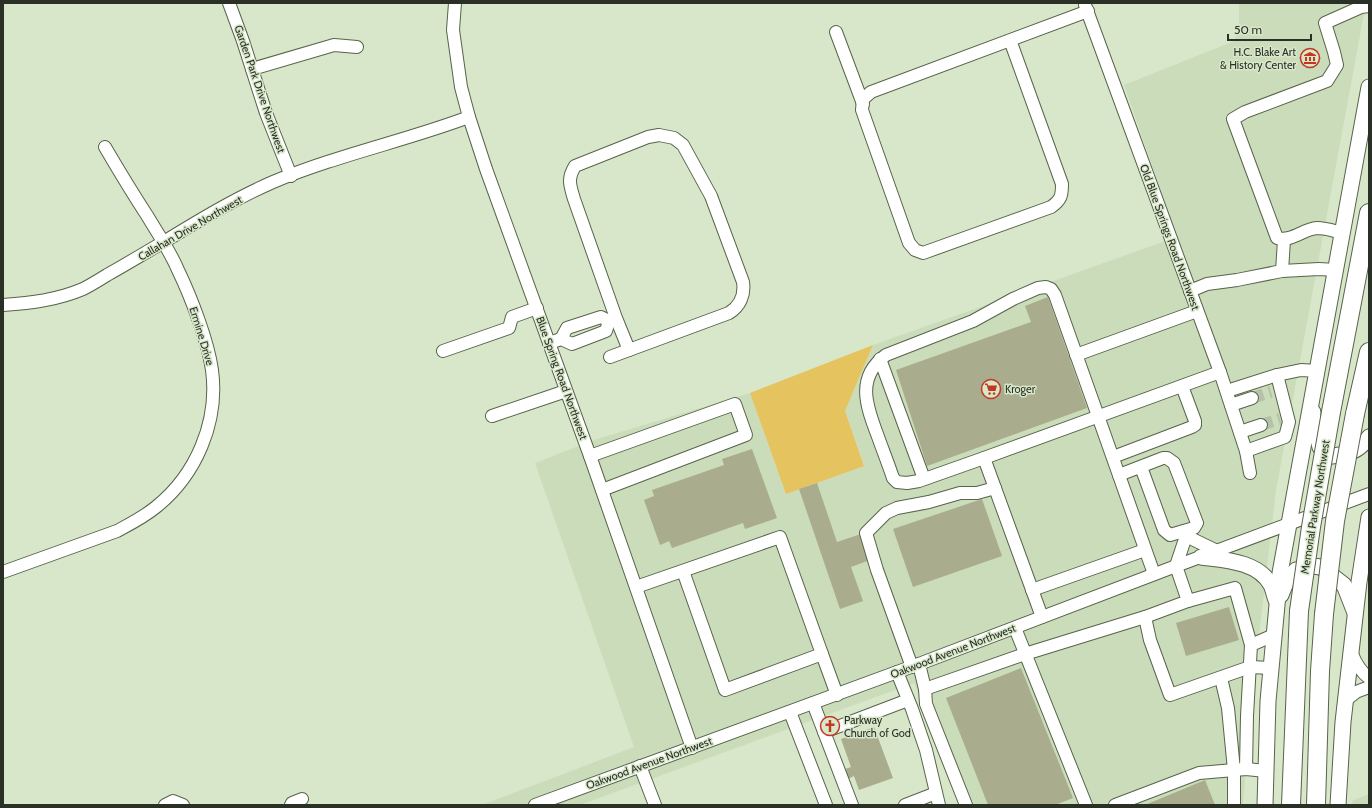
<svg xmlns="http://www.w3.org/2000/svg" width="1372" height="808" font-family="Cabin,sans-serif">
<rect width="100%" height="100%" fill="#d8e7ca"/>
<g fill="#cadcb9">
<polygon points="1239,3 1366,3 1276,490 1250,713 1243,805 962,805 914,683 580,805 482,805 634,747 535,463 594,440 750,393 786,494 864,465 845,411 873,345 1177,237 1124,85 1234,41 1239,30"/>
<polygon points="1369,794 1369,805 1353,805 1352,801"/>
</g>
<polygon fill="#e5c35f" points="873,345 845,411 864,466 786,494 750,393"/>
<g fill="#aaac8e">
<polygon points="1317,50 1321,59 1303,66 1299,57"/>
<polygon points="1048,297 1087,408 927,466 896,370 1031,322 1025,306"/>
<polygon points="752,449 777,518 745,529 743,523 672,548 669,541 660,545 644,500 654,496 652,490 724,465 722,459"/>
<polygon points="817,483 837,542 861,534 870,560 851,567 863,601 840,609 799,489"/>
<polygon points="982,499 1002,556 913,587 893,529"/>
<polygon points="1229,607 1239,640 1186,656 1176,623"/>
<polygon points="1021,668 1073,798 1055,805 988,805 946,698"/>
<polygon points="874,727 893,778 859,790 854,776 846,780 842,770 851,767 841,739"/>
<polygon points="1205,780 1215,805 1145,805"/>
</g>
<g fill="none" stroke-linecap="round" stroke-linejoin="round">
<g stroke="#b5c2a9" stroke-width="12" stroke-dasharray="12 6" stroke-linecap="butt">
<polyline points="1252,398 1271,392"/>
<polyline points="1261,425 1280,419"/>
</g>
<g stroke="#57634a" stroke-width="14">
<g id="minor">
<polyline points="229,3 243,41 266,113 291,176"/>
<polyline points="455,3 453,30 461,87 469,117 486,169 590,456 692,748"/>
<polyline points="1085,5 1220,372 1246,451 1250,473"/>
<polyline points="836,32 863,104"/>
<path d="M1010,40L1062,184C1062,196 1061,200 1051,207L923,253L915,250L909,243L862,110L863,99L871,92L1088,11"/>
<polyline points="252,69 334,45 357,47"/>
<path d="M1342,233C1334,231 1326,228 1317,228C1303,229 1292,242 1277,238L1233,119L1245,112L1327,81L1337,65L1334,52L1325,23L1361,7L1369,6"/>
<polyline points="1282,271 1284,240"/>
<polyline points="1190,291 1207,284 1237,280 1282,271 1319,269 1336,270"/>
<path d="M3,305C31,303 57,300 83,289C91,285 99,280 107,275C125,265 143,254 162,243C198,221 234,199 273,182C337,155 405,141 469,117"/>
<path d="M609,321L616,318L574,199C570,185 567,179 575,166L648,137L659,135L674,138L683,145L711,196L743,282C745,295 740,306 729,313L629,350L616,318"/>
<polyline points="549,343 561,339 567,328 601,317 609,321 606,331 572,344 561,339"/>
<polyline points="443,351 509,328 512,317 537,308"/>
<polyline points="1076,355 1197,311"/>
<polyline points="610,357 629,350"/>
<polyline points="880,359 924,479"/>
<polyline points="1227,391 1277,375 1301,370 1317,371"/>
<polyline points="1231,405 1252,398"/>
<polyline points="492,416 566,391"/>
<polyline points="1240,432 1261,425"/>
<polyline points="1246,451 1285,437 1289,422 1277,375"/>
<polyline points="590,456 735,404 746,435 602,490"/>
<polyline points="1113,457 1192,427 1195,425 1195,421 1182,386"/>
<path d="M984,458L919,481L907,483L897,482L893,478C888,463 882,448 877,434C866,405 856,377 886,355L973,321L1013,299L1038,288L1046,287L1051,289L1055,295L1098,416L1154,574"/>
<polyline points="1119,475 1163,458 1167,458 1174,463 1197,523 1194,528 1170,535 1164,530 1141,467"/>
<polyline points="1186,536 1217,551"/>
<path d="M3,572L117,531C130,524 144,517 156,507C196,475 219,422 212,370C208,341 191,297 178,270C170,251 158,234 148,217C133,194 119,171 105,147"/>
<polyline points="636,587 780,537 822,654 725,690 683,571"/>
<polyline points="1032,590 1145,550"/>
<polyline points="1188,601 1235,588 1251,645"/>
<polyline points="1042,617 984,458 1220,372"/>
<polyline points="1145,617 1150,640 1170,695 1250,667 1271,668"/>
<polyline points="1015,628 1086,805"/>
<polyline points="822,654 837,695"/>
<path d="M1352,654C1356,664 1360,671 1369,678"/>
<polyline points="919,664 925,689 926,704 966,805"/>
<polyline points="912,667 877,570 866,533 886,513 897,508 929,502 960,493 977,493 995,488"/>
<polyline points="897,672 912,709 926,750 939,805"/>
<polyline points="1221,678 1228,708 1234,770 1234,805"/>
<polyline points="925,689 1025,654 1145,617 1188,601 1176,566 1186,536 1184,531"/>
<polyline points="1346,700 1356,692 1369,687"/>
<polyline points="813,703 852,805"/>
<polyline points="790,712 826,805"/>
<polyline points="824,732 908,700"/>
<polyline points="640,766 655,805"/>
<polyline points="1246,769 1247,716 1251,645 1274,635"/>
<polyline points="165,805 173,801 183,805"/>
<polyline points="291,805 292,803 302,799"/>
<polyline points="535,805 919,664 1176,566 1369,494"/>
<polyline points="905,805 936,793"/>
<polyline points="1115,805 1199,773 1246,769 1266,771"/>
</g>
</g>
<g stroke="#57634a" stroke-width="17">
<g id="major">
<path d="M1313,412V420L1320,447L1332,456C1349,454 1359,451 1369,437"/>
<path d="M1201,557C1224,560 1258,561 1271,585C1273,589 1274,595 1276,600"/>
<polyline points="1281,595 1287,580 1296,570 1312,566 1321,567 1344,585 1355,613"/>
<polyline points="1265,805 1268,701 1280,573 1369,87"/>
<polyline points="1338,805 1343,722 1359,582 1369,517"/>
</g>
</g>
<g stroke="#57634a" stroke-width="20">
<g id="highway">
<polyline points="1331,412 1369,213"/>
<polyline points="1355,414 1369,352"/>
<polyline points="1291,805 1299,611"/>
<polyline points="1316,805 1320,671 1324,614"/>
</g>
</g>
<use href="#minor" stroke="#fff" stroke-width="12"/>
<use href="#major" stroke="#fff" stroke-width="15"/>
<use href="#highway" stroke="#fff" stroke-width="18"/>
<g stroke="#57634a" stroke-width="20" stroke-linecap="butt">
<g id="highway-bridge">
<polyline points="1299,611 1311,527 1331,412"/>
<polyline points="1324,614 1335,521 1355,414"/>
</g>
</g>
<use href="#highway-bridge" stroke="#fff" stroke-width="18"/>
</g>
<defs>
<g id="museum-ring" transform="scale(1)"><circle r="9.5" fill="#d8e7ca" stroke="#c33820" stroke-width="1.5"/><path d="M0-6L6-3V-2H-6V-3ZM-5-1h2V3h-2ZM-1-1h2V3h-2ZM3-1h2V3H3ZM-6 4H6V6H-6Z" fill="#c33820"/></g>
<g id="supermarket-ring" transform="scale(1)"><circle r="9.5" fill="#d8e7ca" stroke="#c33820" stroke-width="1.5"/><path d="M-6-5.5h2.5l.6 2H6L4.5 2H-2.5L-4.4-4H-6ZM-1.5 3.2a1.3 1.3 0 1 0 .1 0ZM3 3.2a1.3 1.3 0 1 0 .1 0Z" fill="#c33820"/></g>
<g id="church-ring" transform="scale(1)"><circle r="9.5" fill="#d8e7ca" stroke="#c33820" stroke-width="1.5"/><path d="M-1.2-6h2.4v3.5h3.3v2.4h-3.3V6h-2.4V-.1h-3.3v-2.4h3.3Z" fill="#c33820"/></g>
</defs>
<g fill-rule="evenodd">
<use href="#museum-ring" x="1310" y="58"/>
<use href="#supermarket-ring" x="991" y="389"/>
<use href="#church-ring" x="830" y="726"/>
</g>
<g text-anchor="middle" stroke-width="3" stroke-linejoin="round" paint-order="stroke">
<g font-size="11" fill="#2a3025" stroke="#d8e7ca" text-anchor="start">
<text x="1296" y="56" text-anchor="end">H.C. Blake Art<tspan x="1296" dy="13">&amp; History Center</tspan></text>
<text x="1005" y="393">Kroger</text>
<text x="844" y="724">Parkway<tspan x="844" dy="13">Church of God</tspan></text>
</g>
<g font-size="11" fill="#2a3025" stroke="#d8e7ca">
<text transform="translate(260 89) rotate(71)" y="4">Garden Park Drive Northwest</text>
<text transform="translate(190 228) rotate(-30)" y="4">Callahan Drive Northwest</text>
<text transform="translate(1170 237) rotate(70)" y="4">Old Blue Springs Road Northwest</text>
<text transform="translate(202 336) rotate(73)" y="4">Ermine Drive</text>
<text transform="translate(562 378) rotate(70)" y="4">Blue Spring Road Northwest</text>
<text transform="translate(1315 507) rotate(-81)" y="4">Memorial Parkway Northwest</text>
<text transform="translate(953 651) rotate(-21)" y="4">Oakwood Avenue Northwest</text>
<text transform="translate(649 763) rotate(-20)" y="4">Oakwood Avenue Northwest</text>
</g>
</g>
<rect width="1372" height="808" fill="none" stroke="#2a3025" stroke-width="8"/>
<path d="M1228 34v6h83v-6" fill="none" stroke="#2a3025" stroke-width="2"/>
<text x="1234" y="34" font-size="12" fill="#2a3025" stroke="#d8e7ca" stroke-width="3" paint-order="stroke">50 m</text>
</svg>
